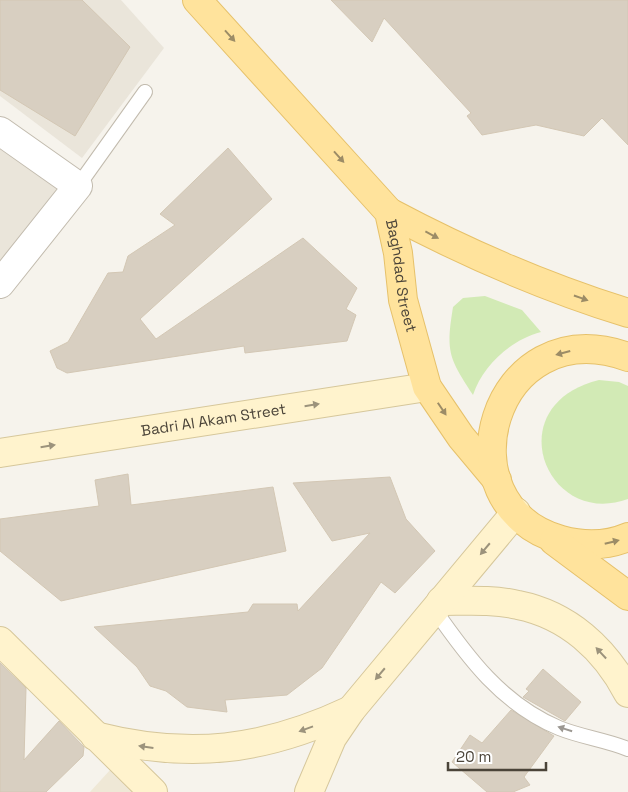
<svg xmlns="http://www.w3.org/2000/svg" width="628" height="792" font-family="'Space Grotesk',sans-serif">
<rect width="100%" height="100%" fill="#f6f3ec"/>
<g fill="#eae5da">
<polygon points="0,0 121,0 164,48 82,158 0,96"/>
<polygon points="0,145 61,191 0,266"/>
</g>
<polygon fill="#efe8d6" points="111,769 133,792 90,792"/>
<g fill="#d2eab5">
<path d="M485,296L522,310L541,332C511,340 483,365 473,395C448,357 446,351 453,307L463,298Z"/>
<path d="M599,380L619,382L628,386V499C546,529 497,405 599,380Z"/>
</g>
<g fill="#d8cfc1" stroke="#d3c7b4">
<polygon points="0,0 82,0 130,47 75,136 0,90"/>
<polygon points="331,0 628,0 628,145 602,118 584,136 536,125 482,135 467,116 471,113 384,18 372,42"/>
<polygon points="228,148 272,199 140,319 156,339 303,238 357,288 346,309 356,315 347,341 245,353 244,346 67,373 57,368 50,351 68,342 108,273 123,272 128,256 175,225 160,214"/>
<polygon points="128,474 131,505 273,487 286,551 61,601 0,551 0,519 99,506 95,480"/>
<polygon points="390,477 406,519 435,551 395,593 381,582 322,668 287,695 225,700 227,712 187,707 166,691 150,686 137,667 94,627 248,612 253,604 297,604 298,611 370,533 332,541 293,483"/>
<polygon points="0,663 26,688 24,760 59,721 84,747 83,756 46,792 0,792"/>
<polygon points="543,669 581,702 565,721 523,697 529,691 526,689"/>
<polygon points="511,710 554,736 524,777 530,785 513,792 487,792 452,762 470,735 482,743"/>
</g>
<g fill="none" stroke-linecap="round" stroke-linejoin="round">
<g stroke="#c2bbae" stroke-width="16">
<g id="lane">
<polyline points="78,186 145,92"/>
<path d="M434,609C468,658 502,704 559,728C581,737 606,740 628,749"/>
</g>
</g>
<g stroke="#c2bbae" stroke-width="30">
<polyline id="street" points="0,131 78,186 0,284"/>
</g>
<g stroke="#d6c79b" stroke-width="30">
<g id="secondary">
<path id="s1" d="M0,453L427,387"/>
<path d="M441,601C466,601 493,599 518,605C568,615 605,649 628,693"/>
<polyline points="0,641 153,792"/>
<path d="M95,736C189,760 264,751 351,710"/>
<polyline points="309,792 332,738 351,710 516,512"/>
</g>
</g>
<g stroke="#e6c16a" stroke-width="30">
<g id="primary">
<path id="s2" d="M197,0L389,212L398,253L403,300L427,387L461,437L497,480"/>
<path d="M389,212C466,253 544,287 628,313"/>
<path d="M628,357C492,308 437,505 561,540C583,546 607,546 628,537"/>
<polyline points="554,541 628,596"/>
</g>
</g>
<use href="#lane" stroke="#fff" stroke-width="14"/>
<use href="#street" stroke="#fff" stroke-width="28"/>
<use href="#secondary" stroke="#fff3cd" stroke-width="28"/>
<use href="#primary" stroke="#ffe39c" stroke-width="28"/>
</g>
<defs><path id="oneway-solid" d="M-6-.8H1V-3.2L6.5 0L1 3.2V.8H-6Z" transform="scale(1.25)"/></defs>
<g fill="#9c8c66">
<use href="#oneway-solid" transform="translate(230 36) rotate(48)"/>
<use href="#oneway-solid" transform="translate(339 157) rotate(48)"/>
<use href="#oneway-solid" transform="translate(432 235) rotate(28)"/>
<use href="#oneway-solid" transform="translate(581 298) rotate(19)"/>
<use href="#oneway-solid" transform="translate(563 353) rotate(165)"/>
<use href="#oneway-solid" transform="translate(442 409) rotate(56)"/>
<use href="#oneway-solid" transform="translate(612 542) rotate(-14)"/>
</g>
<g fill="#9c937c">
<use href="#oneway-solid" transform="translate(312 405) rotate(-9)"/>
<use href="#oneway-solid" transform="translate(48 446) rotate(-9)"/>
<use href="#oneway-solid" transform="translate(485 549) rotate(130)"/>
<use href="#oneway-solid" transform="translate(601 653) rotate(-133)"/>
<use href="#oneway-solid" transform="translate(380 674) rotate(130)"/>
<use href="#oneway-solid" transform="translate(306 729) rotate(160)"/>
<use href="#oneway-solid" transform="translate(146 747) rotate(-172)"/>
</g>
<use fill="#9c9892" href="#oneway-solid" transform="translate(565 729) rotate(-162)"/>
<g text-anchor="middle" stroke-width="5" stroke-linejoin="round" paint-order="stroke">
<g font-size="15" fill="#4b4439" stroke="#fff">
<text dy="5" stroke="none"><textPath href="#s2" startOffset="351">Baghdad Street</textPath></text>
<text dy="5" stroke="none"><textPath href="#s1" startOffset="216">Badri Al Akam Street</textPath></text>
</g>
</g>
<path d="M448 762v8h98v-8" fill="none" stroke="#4b4439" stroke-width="2.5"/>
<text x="456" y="762" font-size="15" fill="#4b4439" stroke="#ffffff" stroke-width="4" paint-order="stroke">20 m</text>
</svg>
